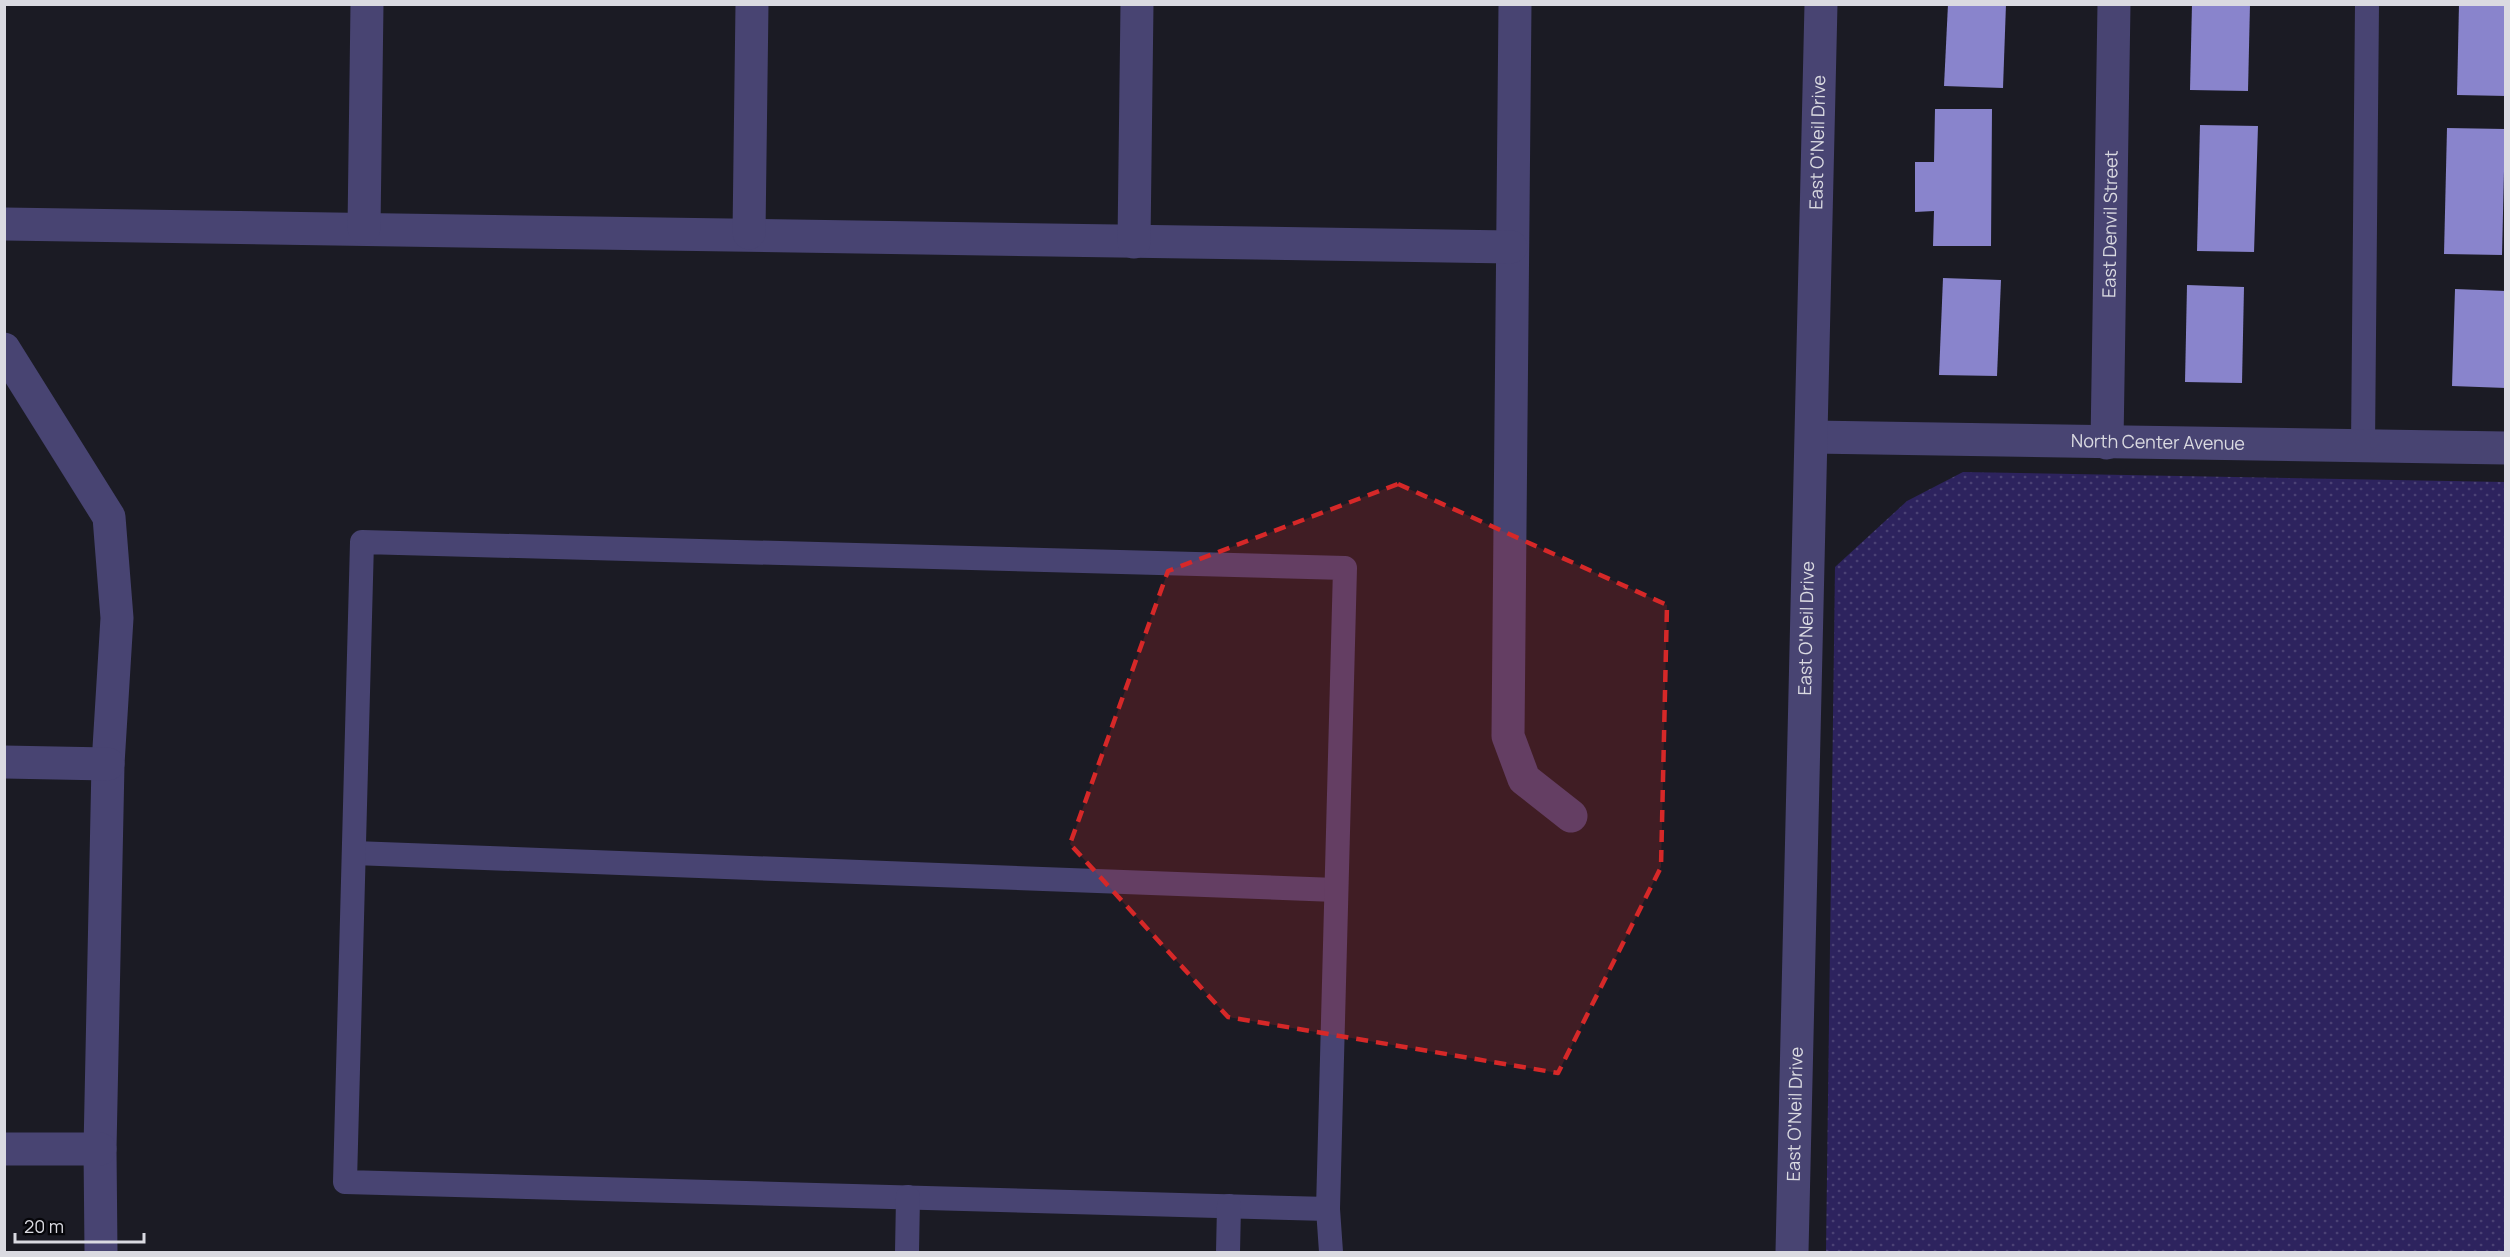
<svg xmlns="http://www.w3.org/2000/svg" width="2510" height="1257" font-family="Manrope,sans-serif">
<defs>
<pattern id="grass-dots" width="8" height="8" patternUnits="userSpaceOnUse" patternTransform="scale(1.5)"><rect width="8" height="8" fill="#2d235e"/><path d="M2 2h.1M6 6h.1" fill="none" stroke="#4b4275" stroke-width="1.8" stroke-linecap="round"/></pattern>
</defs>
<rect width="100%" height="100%" fill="#1b1b24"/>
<polygon fill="url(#grass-dots)" points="1963,472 2505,482 2505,1252 1826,1252 1835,567 1907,501"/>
<g fill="#8984cc">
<polygon points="1948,4 2006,4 2003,88 1944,86"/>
<polygon points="2192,4 2250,4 2248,91 2190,90"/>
<polygon points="2459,4 2506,4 2506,96 2457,95"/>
<polygon points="1935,109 1992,109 1991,246 1933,246 1934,211 1915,212 1915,162 1934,162"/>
<polygon points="2200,125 2258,126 2254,252 2197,251"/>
<polygon points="2447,128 2505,129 2502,255 2444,254"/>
<polygon points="1943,278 2001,280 1997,376 1939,375"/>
<polygon points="2187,285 2244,287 2242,383 2185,382"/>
<polygon points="2455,289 2506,291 2506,388 2452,386"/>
</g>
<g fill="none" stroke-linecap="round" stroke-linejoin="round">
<g stroke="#484472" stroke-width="24">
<polyline points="2363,447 2367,4"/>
<polyline points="354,853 1336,890"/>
<polyline points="1328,1209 345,1182 362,542 1345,568 1328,1209 1331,1252"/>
<polyline points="907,1252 908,1197"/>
<polyline points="1228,1252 1229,1206"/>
</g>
<g stroke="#484472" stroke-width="33">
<polyline points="1515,4 1508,736 1524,779 1571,816"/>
<path d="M4,224C507,229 1009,241 1511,247"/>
<polyline points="364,228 367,4"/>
<polyline points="749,233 752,4"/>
<polyline points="1134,242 1137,4"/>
<polyline points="4,349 109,517 117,618 108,764 100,1149 101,1252"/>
<path id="s1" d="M1812,437L2506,448"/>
<path id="s2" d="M2107,443L2114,4"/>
<polyline points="4,762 108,764"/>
<polyline points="4,1149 100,1149"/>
</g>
<path stroke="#484472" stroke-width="33" id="s3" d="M1792,1252L1821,4"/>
</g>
<path fill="#d62828" fill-opacity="0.2" stroke="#d62828" stroke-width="4.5" stroke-dasharray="12 8" stroke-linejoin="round" d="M1398,484L1667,605L1661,867L1558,1073L1228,1017L1070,844L1168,571Z"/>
<g text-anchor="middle" stroke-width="6" stroke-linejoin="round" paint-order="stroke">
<g font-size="18" fill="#dadae1" stroke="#06060a">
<text dy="6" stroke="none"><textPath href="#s3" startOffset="1110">East O'Neil Drive</textPath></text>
<text dy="6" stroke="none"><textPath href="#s2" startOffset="219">East Denvil Street</textPath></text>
<text dy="6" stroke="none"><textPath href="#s1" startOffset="346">North Center Avenue</textPath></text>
<text dy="6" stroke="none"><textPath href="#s3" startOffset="624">East O'Neil Drive</textPath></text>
<text dy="6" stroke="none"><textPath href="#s3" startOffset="138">East O'Neil Drive</textPath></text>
</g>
</g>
<rect width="2510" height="1257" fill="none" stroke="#dadae1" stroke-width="12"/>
<path d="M15 1233v9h129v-9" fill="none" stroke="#dadae1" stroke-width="3"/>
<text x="24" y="1233" font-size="18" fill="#dadae1" stroke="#06060a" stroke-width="4.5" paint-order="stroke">20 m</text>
</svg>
